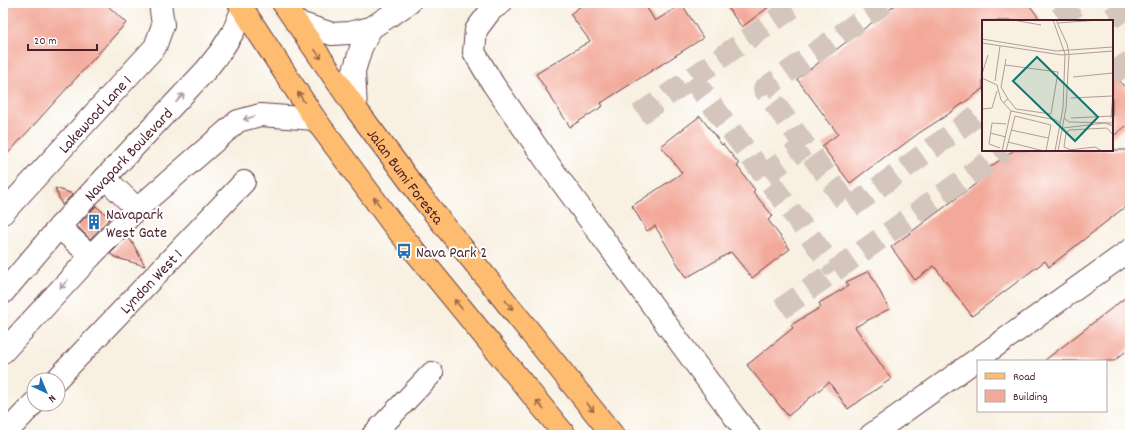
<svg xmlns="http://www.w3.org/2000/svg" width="1133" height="438" font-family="Dekko,sans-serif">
<rect width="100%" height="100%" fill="#fff"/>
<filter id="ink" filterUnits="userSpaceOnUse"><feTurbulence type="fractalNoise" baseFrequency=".025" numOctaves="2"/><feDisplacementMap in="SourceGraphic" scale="8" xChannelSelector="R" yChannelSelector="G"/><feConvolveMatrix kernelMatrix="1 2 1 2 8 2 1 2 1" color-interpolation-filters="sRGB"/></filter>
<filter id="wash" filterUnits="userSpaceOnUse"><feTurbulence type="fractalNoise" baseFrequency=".012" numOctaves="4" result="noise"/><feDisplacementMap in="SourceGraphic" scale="16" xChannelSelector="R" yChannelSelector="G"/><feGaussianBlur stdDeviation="0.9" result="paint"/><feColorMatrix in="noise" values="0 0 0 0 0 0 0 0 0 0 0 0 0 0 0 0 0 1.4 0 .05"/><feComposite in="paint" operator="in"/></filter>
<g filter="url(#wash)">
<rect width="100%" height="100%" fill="#f8f0e1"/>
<g id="blocks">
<g fill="#f3a99a">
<polygon points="3,3 105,3 126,23 3,159"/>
<polygon points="585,3 644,3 655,21 682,4 703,38 601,103 603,106 570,127 536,74 590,41 570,14"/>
<polygon points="724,3 774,3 742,27"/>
<polygon points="898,3 1028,3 1041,21 983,21 983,89 947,115 919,133 895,151 894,150 850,183 822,146 838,134 797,79"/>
<polygon points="1112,71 1130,94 1130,123 1112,137"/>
<polygon points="700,116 722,145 723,144 739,164 737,166 755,190 753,192 773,216 768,220 790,249 752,278 731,252 686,278 655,226 647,231 632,206 682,173 661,146"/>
<polygon points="1014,150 1130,150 1130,203 1049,267 1045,261 972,316 934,266 915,280 891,247 989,174 986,170"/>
<polygon points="55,188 73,194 62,205"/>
<polygon points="96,206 110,218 90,239 77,226"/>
<polygon points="127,237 132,242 145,266 117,258 110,254"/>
<polygon points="869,271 889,309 855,327 891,379 848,409 829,382 788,416 747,365 793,328 791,325 821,307 819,303 848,286 846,282"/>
<polygon points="1130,294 1130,348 1114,361 1044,361"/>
</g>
</g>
</g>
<g filter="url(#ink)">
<use href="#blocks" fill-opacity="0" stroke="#643e46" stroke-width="1"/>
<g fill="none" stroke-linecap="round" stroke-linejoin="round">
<g stroke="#d5c6bd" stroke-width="22" stroke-dasharray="22 11" stroke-linecap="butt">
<polyline points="885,3 764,89 850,208 983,111"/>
<polyline points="1061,3 1074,21"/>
<polyline points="1114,3 1130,25"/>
<polyline points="1112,74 1130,61"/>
<polyline points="692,78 835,270"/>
<polyline points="639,115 799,3"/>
<polyline points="765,175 804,146"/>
<polyline points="781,309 1005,150"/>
</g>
<g stroke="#643e46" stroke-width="24">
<g id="minor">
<polyline points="501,3 491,10 476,30 474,52 493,84 552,169 734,416 749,435"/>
<polyline points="296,22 332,34 349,33 371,28 409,3"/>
<polyline points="356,109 354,71 361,48 371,28"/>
<polyline points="105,178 137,209"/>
<path id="s1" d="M3,213L155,47L163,25L160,3"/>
<polyline points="59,227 91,256"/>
<path id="s2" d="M3,293L59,227L206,70L221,51L233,32L243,8"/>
<polyline points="3,352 91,256 137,209 238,121 260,115 315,119"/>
<path id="s3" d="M56,380L244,182"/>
<polyline points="4,435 34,403"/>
<polyline points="373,435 432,373"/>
<polyline points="871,435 1130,250"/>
</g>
</g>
<g stroke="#643e46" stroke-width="24">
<g id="major">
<polyline points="239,3 315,119 391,222 565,435"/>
<path id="s4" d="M283,3L356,109L423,199L613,435"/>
</g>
</g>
<use href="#minor" stroke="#fff" stroke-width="22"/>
<use href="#major" stroke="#febc70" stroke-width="22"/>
</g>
<defs><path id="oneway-shaft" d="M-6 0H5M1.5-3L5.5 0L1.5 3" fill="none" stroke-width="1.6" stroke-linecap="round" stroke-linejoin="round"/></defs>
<g stroke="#9b664a">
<use href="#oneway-shaft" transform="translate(318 54) rotate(55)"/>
<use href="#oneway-shaft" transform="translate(301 97) rotate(-123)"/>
<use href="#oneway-shaft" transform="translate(377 202) rotate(-126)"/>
<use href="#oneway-shaft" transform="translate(458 304) rotate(-129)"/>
<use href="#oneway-shaft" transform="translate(509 305) rotate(51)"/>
<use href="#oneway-shaft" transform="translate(540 405) rotate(-129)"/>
<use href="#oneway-shaft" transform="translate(590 407) rotate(51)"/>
</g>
<g stroke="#ae9aa0">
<use href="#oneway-shaft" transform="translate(180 98) rotate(-47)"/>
<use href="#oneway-shaft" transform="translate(249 118) rotate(164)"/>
<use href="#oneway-shaft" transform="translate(64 284) rotate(132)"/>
</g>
</g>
<defs>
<g id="building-bare" transform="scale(1.2)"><path d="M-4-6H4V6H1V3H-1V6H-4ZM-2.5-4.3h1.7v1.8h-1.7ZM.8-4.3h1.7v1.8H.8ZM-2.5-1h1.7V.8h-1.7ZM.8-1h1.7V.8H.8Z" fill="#1f6fb2" stroke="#fff" stroke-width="2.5" paint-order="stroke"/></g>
<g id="bus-bare" transform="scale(1.2)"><path d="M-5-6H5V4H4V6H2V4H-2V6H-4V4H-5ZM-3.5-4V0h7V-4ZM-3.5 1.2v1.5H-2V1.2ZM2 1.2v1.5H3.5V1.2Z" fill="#1f6fb2" stroke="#fff" stroke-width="2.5" paint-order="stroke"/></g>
</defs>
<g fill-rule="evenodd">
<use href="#building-bare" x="94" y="222"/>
<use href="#bus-bare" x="404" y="251"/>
</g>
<g text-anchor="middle" stroke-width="4" stroke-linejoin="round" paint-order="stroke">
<g font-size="16" fill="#4a1f2b" stroke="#fff">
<text dy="6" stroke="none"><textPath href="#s1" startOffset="135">Lakewood Lane 1</textPath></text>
<text dy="6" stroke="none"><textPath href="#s2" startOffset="187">Navapark Boulevard</textPath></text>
<text dy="6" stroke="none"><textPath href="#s4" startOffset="212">Jalan Bumi Foresta</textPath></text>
<text dy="6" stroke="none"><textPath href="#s3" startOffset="137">Lyndon West 1</textPath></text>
</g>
<g font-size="16" fill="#4a1f2b" stroke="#fff" text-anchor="start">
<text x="106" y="219">Navapark<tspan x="106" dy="18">West Gate</tspan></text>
<text x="416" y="257">Nava Park 2</text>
</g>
</g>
<g transform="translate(982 20)">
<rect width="131" height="131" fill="#f8f0e1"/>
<path fill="none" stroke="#b29c98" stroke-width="1" d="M31,0L59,5M71,0L83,34L81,88L73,131M74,0L85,24L87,34L84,88L76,131M76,3L117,0M0,19L74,31L131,27M0,23L80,35L131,31M23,45L76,52L69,94L34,89L26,79M0,54L6,35M91,57L131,53M0,58L15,65L19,80L29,91M13,61L18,26M89,78L130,76M21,83L26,79L19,67L24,39M0,89L10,88L15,71M29,91L74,100L78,103M82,98L87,102L131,103M89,98L131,96M129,98L131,73M81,108L123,103L131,106M29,110L66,118M8,113L24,117M26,122L62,131M18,128L7,124L10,103L24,104M87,130L113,127L120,131M20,131L29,91M24,131L33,96L69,105L64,131M91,131L82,127L84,113L87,110L125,108L131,115"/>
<path fill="#0f766e" fill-opacity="0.15" stroke="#0f766e" stroke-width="2" d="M55,37L116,97L93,121L31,61Z"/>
<rect width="131" height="131" fill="none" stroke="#4a1f2b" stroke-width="2"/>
</g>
<rect width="1133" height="438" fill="none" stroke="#fff" stroke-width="16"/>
<rect x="977" y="360" width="130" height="52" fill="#ffffff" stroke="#b7a5aa"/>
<rect x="985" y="373" width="20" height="6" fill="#febc70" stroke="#b7a5aa"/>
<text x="1013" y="380" font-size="12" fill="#4a1f2b">Road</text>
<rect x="985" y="390" width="20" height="12" fill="#f3a99a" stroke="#b7a5aa"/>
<text x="1013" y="400" font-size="12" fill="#4a1f2b">Building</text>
<g transform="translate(46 392) rotate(136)"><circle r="19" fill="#ffffff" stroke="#b7a5aa"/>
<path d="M0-3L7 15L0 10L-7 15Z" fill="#1f6fb2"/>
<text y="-6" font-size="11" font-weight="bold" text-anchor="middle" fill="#4a1f2b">N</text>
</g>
<path d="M28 44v6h69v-6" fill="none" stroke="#4a1f2b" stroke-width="2"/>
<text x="34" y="44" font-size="12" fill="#4a1f2b" stroke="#ffffff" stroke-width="3" paint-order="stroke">20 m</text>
</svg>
